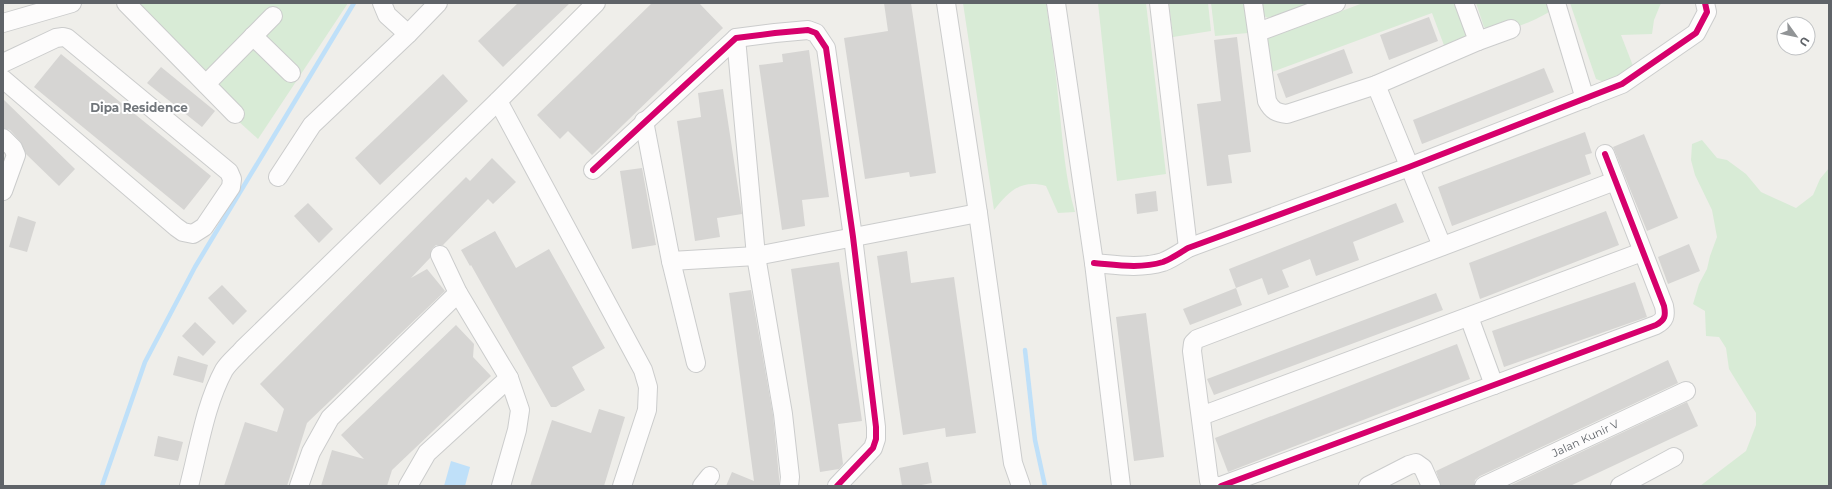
<svg xmlns="http://www.w3.org/2000/svg" width="1832" height="489" font-family="Montserrat,sans-serif">
<rect width="100%" height="100%" fill="#efeeea"/>
<g fill="#d8ebd6">
<polygon points="116,3 348,3 258,139 204,90 125,14"/>
<path d="M963,3H1046C1051,37 1056,72 1059,106C1063,142 1065,178 1075,212L1058,213L1046,186C1021,179 1009,191 994,210Z"/>
<polygon points="1098,3 1146,3 1166,174 1117,181"/>
<polygon points="1169,3 1208,3 1211,31 1173,37"/>
<polygon points="1211,3 1245,3 1248,33 1215,36"/>
<polygon points="1262,3 1310,3 1268,18 1264,16"/>
<polygon points="1363,3 1457,3 1467,37 1445,48 1432,13 1272,72 1270,71 1266,42 1269,38"/>
<path d="M1476,3H1550L1552,10C1537,20 1500,37 1484,27Z"/>
<polygon points="1570,3 1661,3 1654,20 1652,34 1621,35 1635,71 1604,82 1596,79"/>
<polygon points="1702,140 1717,158 1727,160 1746,174 1761,192 1796,208 1813,195 1820,179 1829,168 1829,486 1700,486 1746,451 1756,425 1756,413 1729,369 1726,348 1719,337 1706,336 1705,311 1693,304 1699,284 1707,269 1710,256 1717,237 1712,210 1695,175 1691,160 1692,144"/>
</g>
<polygon fill="#bfe0f9" points="451,461 470,467 465,486 444,486"/>
<g fill="none" stroke-linecap="round" stroke-linejoin="round">
<g stroke="#bfe0f9" stroke-width="4.5">
<polyline points="1025,350 1035,440 1045,486"/>
<polyline points="102,486 145,362 195,267 354,3"/>
</g>
</g>
<g fill="#d6d5d3">
<polygon points="518,3 570,3 503,67 478,41"/>
<polygon points="652,3 699,3 723,28 592,155 568,131 560,139 537,115"/>
<polygon points="884,3 911,3 936,173 910,177 909,172 865,179 844,38 888,31"/>
<polygon points="1429,17 1438,41 1389,60 1380,35"/>
<polygon points="1237,37 1251,152 1228,155 1232,183 1207,186 1197,104 1221,101 1214,40"/>
<polygon points="1344,49 1353,73 1286,98 1277,74"/>
<polygon points="809,50 829,197 802,200 805,226 782,230 759,65 783,62 782,54"/>
<polygon points="61,54 211,176 184,210 34,87"/>
<polygon points="161,67 215,111 202,127 147,83"/>
<polygon points="1544,68 1554,92 1422,144 1413,120"/>
<polygon points="443,74 468,101 380,185 355,158"/>
<polygon points="723,89 742,214 717,218 720,237 695,241 677,121 701,117 698,93"/>
<polygon points="3,99 75,169 59,186 26,154 20,141 10,130 3,128"/>
<polygon points="1585,132 1592,153 1585,155 1591,174 1452,226 1438,187"/>
<polygon points="1644,134 1678,218 1647,231 1613,147"/>
<polygon points="492,158 516,182 493,204 488,199 443,245 436,245 432,249 430,258 411,278 427,269 445,291 307,423 287,486 224,486 245,422 277,432 284,409 260,384 466,177 470,181"/>
<polygon points="642,168 656,245 632,249 620,171"/>
<polygon points="1156,191 1158,211 1137,214 1135,194"/>
<polygon points="308,203 333,229 319,243 294,216"/>
<polygon points="1396,203 1404,222 1353,242 1359,260 1316,276 1310,259 1282,270 1289,287 1268,295 1262,278 1236,288 1242,305 1190,325 1183,309 1236,288 1229,269"/>
<polygon points="1606,211 1619,245 1480,299 1469,263"/>
<polygon points="18,216 36,222 27,252 9,247"/>
<polygon points="495,231 516,268 549,249 605,348 572,367 585,390 556,407 551,407 471,265 470,266 461,250"/>
<polygon points="1689,244 1700,271 1668,284 1658,257"/>
<polygon points="907,251 911,283 954,277 976,433 946,437 945,428 903,435 877,256"/>
<polygon points="839,262 862,421 838,424 843,464 839,469 820,472 791,269"/>
<polygon points="1635,282 1647,317 1504,367 1492,331"/>
<polygon points="222,285 247,311 233,325 208,298"/>
<polygon points="751,290 773,415 779,477 779,486 726,486 732,472 754,481 729,293"/>
<polygon points="1436,293 1443,310 1214,395 1207,379"/>
<polygon points="1146,313 1164,457 1134,461 1116,317"/>
<polygon points="195,322 216,342 203,356 182,336"/>
<polygon points="456,325 474,344 473,357 491,376 392,470 387,486 321,486 332,450 364,459 341,435"/>
<polygon points="1457,344 1470,379 1228,472 1215,438"/>
<polygon points="178,356 208,365 203,383 173,375"/>
<polygon points="1668,360 1678,383 1480,476 1475,480 1474,486 1441,486 1436,471"/>
<polygon points="1687,402 1698,426 1570,486 1509,486"/>
<polygon points="599,409 625,417 604,486 530,486 552,420 591,433"/>
<polygon points="158,436 183,442 178,461 154,456"/>
<polygon points="928,462 932,483 916,486 902,486 899,468"/>
</g>
<g fill="none" stroke-linecap="round" stroke-linejoin="round">
<g stroke="#cbcccc" stroke-width="20">
<g id="minor">
<polyline points="126,3 235,114"/>
<polyline points="382,3 387,15 408,34"/>
<polyline points="946,3 978,213 1013,463 1021,486"/>
<polyline points="1056,3 1094,263 1121,486"/>
<polyline points="1159,3 1188,248"/>
<path d="M1253,3L1267,101C1272,111 1277,113 1287,114L1376,85L1478,41L1464,3"/>
<polyline points="1556,3 1585,99"/>
<polyline points="3,23 72,3"/>
<polyline points="1258,32 1336,3"/>
<polyline points="253,36 291,73"/>
<polyline points="736,38 756,256 783,414 790,477 789,486"/>
<polyline points="1478,41 1511,29"/>
<polyline points="3,63 56,38 63,37 67,38 229,172 232,179 231,187 204,227 193,234 183,232 176,227 3,79"/>
<polyline points="206,84 273,16"/>
<polyline points="1376,85 1442,246"/>
<polyline points="498,101 643,370 648,387 647,410 622,486"/>
<polyline points="644,121 671,261 696,363"/>
<polyline points="3,138 13,148 16,155 3,191"/>
<polyline points="593,170 736,38 775,33 808,30 816,33 826,48 853,237 876,427 876,439 873,448 837,486"/>
<polyline points="278,177 312,125 408,34 438,3"/>
<polyline points="440,255 458,293 509,378 520,410 517,430 501,486"/>
<polyline points="671,261 756,256 978,213"/>
<path d="M1094,263C1117,265 1140,269 1163,262C1171,259 1180,253 1188,248L1409,167L1622,84L1696,33L1707,12L1705,3"/>
<polyline points="1469,317 1494,385"/>
<polyline points="1201,416 1642,252"/>
<path d="M189,486C199,448 205,405 224,370C229,362 237,356 243,349L498,101L596,3"/>
<polyline points="299,486 311,452 330,418 458,293"/>
<polyline points="408,486 427,453 509,378"/>
<polyline points="702,486 710,476"/>
<polyline points="1215,486 1209,481 1192,351 1193,343 1197,339 1615,181"/>
<path d="M1221,486L1656,325C1665,320 1666,316 1664,306L1605,154"/>
<polyline points="1368,486 1409,465 1416,463 1423,468 1431,486"/>
<path id="s1" d="M1484,486L1686,391"/>
<polyline points="1620,486 1674,457"/>
</g>
</g>
<use href="#minor" stroke="#fdfcfc" stroke-width="18"/>
<g stroke="#fff" stroke-width="8">
<g id="cycleway">
<polyline points="593,170 736,38 775,33 808,30 816,33 826,48 853,237 876,427 876,439 873,448 837,486"/>
<path d="M1094,263C1117,265 1140,269 1163,262C1171,259 1180,253 1188,248L1409,167L1622,84L1696,33L1707,12L1705,3"/>
<path d="M1221,486L1656,325C1665,320 1666,316 1664,306L1605,154"/>
</g>
</g>
<use href="#cycleway" stroke="#d6006c" stroke-width="6"/>
</g>
<g text-anchor="middle" stroke-width="4" stroke-linejoin="round" paint-order="stroke">
<g font-size="11" fill="#5f6368" stroke="#fff">
<text dy="4" stroke="none"><textPath href="#s1" startOffset="112">Jalan Kunir V</textPath></text>
</g>
<g font-size="12" font-weight="bold" fill="#70757a" stroke="#fff">
<text x="139" y="112">Dipa Residence</text>
</g>
</g>
<rect width="1832" height="489" fill="none" stroke="#5f6368" stroke-width="8"/>
<g transform="translate(1796 36) rotate(123)"><circle r="19" fill="#ffffff" stroke="#bfc1c3"/>
<path d="M0-3L7 15L0 10L-7 15Z" fill="#919496"/>
<text y="-6" font-size="11" font-weight="bold" text-anchor="middle" fill="#5f6368">U</text>
</g>
</svg>
